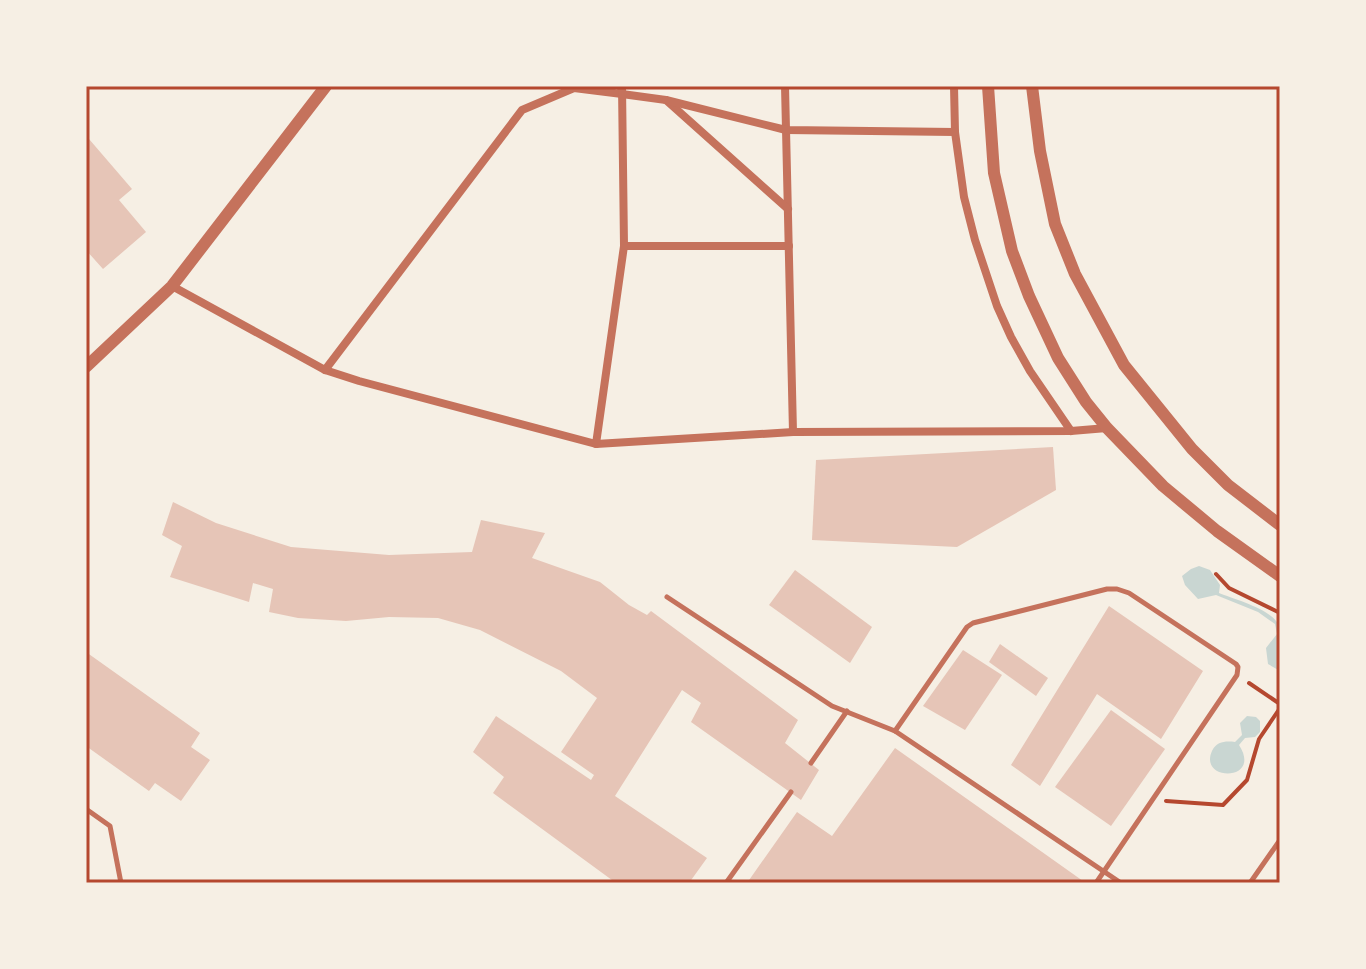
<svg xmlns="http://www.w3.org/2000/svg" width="1366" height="969" font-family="Commissioner,sans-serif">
<rect width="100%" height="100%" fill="#f6efe4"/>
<g fill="#c9d6d2">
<path d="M1199,566L1210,570L1220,585L1219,593C1234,599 1274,610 1279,626C1283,639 1280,658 1280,671L1268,664L1266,648L1277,634L1275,624L1258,612L1216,595L1198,599L1185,585L1182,576L1191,569Z"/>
<path d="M1247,716L1256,717L1260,721V732L1255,737L1245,738L1239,745C1263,782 1198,782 1212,751C1217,741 1226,741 1235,742L1242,735L1240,723Z"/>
</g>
<g fill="#e6c5b7">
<polygon points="89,139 132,189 119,200 146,232 103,269 86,250 86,142"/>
<polygon points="1053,447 1056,490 957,547 812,540 816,460"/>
<polygon points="173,502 216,523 291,547 389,555 472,552 481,520 545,533 532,558 600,582 629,605 647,615 651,611 798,720 785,743 819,770 801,800 691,722 701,703 682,690 615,796 707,858 689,883 616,883 493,793 504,777 473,752 496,716 591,780 594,775 561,752 597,698 561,671 480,630 438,618 389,617 346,621 298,618 269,612 273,589 253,583 249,602 170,577 182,546 162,535"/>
<polygon points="795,570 872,627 850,663 769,605"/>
<polygon points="1109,606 1203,671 1161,739 1097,694 1040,786 1011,765"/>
<polygon points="1000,644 1048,678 1036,696 989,662"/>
<polygon points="963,650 1002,675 965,730 923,706"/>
<polygon points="86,652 200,733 191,747 210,760 181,801 155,783 149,791 86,746"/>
<polygon points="1111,710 1165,749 1111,826 1055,787"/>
<polygon points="895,748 1083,881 1082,883 747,883 797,812 832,836"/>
</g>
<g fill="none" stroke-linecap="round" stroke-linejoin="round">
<g stroke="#b5482f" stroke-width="4">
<polyline points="1216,574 1229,588 1280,613"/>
<polyline points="1249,683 1280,704"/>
<polyline points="1166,801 1223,805 1247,780 1259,739 1280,708"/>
</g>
<g stroke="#c5725c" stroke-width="5">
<polyline points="667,597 832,706 895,731 1121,883"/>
<polyline points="895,731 967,627 973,623 1107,589 1117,589 1129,593 1236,664 1238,667 1237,675 1096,883"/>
<polyline points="811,763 847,711"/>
<polyline points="86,809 110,826 121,883"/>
<polyline points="726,883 791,792"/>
<polyline points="1250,883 1280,840"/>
</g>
<g stroke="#c5725c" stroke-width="8">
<polyline points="785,86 793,432"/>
<polyline points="954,86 955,132 964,197 975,240 997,306 1011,337 1030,371 1071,431"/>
<polyline points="621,91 622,94 666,100 788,209"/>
<polyline points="666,100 786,130 955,132"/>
<polyline points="624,246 789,246"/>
<polyline points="172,286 325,370 359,381 596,444 793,432 1071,431 1107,428"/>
<polyline points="325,370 522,110 574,88 622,94"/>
<polyline points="596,444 624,246 622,86"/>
</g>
<g stroke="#c5725c" stroke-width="12">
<polyline points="988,86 994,173 1012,251 1029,296 1058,358 1086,402 1107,428 1163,486 1217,531 1280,576"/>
<polyline points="1032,86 1040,151 1055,224 1075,274 1124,365 1192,449 1228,485 1280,525"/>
<polyline points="86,367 172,286 326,86"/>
</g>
</g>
<rect width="1366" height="969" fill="none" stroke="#f6efe4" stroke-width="176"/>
<rect x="88" y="88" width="1190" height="793" fill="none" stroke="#b5482f" stroke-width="3"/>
</svg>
